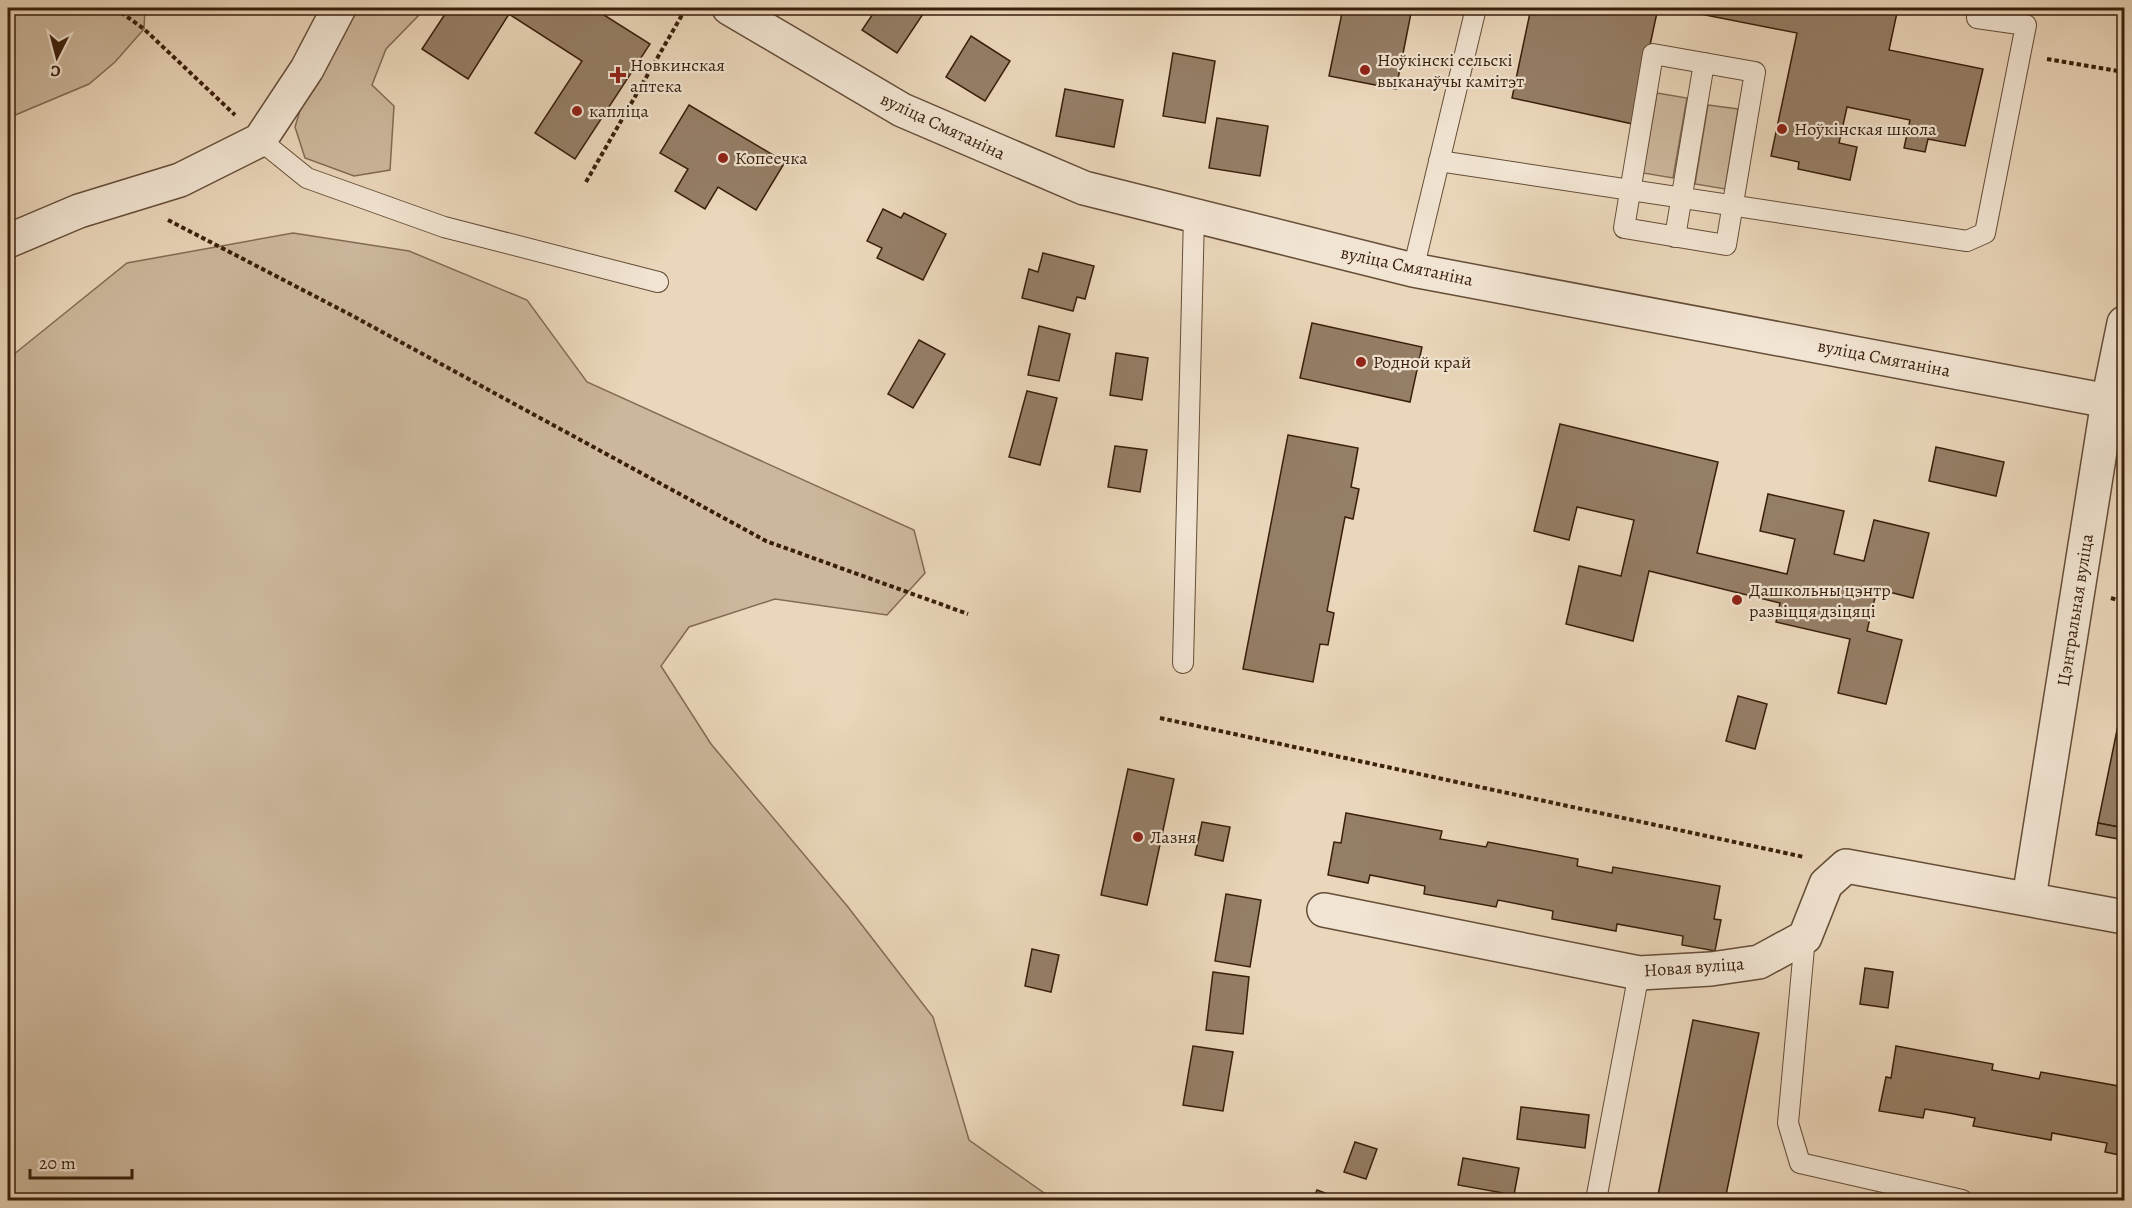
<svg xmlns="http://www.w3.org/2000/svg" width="2132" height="1208" font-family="Alegreya,serif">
<rect width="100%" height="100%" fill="#ead6ba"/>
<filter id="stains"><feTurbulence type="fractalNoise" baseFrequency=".00333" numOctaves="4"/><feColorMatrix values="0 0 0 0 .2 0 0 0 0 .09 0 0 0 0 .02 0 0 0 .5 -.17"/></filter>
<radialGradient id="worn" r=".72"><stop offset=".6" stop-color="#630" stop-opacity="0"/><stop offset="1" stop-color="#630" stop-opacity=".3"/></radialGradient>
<g fill="#ccb79c" stroke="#826b54" stroke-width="1.5">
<polygon points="8,8 145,8 144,29 115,62 89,84 8,118"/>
<polygon points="359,8 422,8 419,15 386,49 372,85 394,106 390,170 354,176 305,158 295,127 310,77"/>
<polygon points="1657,93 1687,98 1673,178 1643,173"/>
<polygon points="1708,105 1738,109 1725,189 1695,184"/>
<polygon points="293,233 409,251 527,300 587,382 914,530 925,573 887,615 775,599 689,627 661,666 711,744 848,907 933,1017 969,1140 1054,1200 8,1200 8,359 127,263"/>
</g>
<g fill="#957e66" stroke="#391f0b" stroke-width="1.5">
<polygon points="449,8 593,8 650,44 575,159 535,133 582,61 509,14 468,79 422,49"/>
<polygon points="877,8 927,8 897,53 862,30"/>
<polygon points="1343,8 1412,8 1396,89 1329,76"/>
<polygon points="1531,8 1658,8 1633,124 1512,98"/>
<polygon points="1670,8 1898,8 1889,50 1983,69 1965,146 1928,139 1925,152 1904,148 1910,120 1847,107 1839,143 1857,147 1850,180 1798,169 1799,162 1771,156 1797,33"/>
<polygon points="971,36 1010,61 985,101 946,77"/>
<polygon points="1173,53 1215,61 1205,123 1163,116"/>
<polygon points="1065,89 1123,100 1114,147 1056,136"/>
<polygon points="689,105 785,162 756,210 718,187 705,209 675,191 688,169 660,153"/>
<polygon points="1217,118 1268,126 1260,176 1209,168"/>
<polygon points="883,209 901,218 904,213 946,234 923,280 877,258 882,248 867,241"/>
<polygon points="1043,253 1094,266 1085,299 1077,297 1073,311 1022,298 1029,269 1038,272"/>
<polygon points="1312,323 1422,347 1410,402 1300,378"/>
<polygon points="1039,326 1070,334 1059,381 1028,375"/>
<polygon points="919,340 945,354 913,408 888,394"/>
<polygon points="1116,353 1148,358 1142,400 1110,395"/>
<polygon points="1027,391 1057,398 1040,465 1009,457"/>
<polygon points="1560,424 1718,462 1697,553 1787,574 1795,539 1760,531 1768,494 1844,511 1834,554 1864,561 1874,520 1929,533 1913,598 1877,589 1867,631 1902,640 1886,704 1838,693 1850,639 1776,622 1780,603 1649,571 1633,641 1566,624 1579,566 1621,576 1634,520 1577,507 1569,540 1534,531"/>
<polygon points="1288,435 1358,448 1351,487 1359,489 1353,519 1345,517 1327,611 1334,613 1328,645 1320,644 1313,682 1243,669"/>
<polygon points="1115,446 1147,450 1140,492 1108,487"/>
<polygon points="1936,447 2004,462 1996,496 1929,481"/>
<polygon points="1738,696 1767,704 1755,749 1726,741"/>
<polygon points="2124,696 2124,828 2098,823"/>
<polygon points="1128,769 1174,779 1147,905 1101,895"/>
<polygon points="1346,813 1442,831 1440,839 1486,847 1488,842 1578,859 1577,866 1612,873 1613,867 1720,886 1714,919 1721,920 1715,951 1682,945 1683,936 1617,924 1616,931 1552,919 1553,911 1498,900 1496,907 1424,894 1425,886 1370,875 1368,883 1328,875 1334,842 1341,843"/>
<polygon points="1202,822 1230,827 1223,861 1195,855"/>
<polygon points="2098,823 2124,828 2124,840 2096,835"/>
<polygon points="1226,894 1261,900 1250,967 1215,961"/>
<polygon points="1032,949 1059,955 1051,992 1025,986"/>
<polygon points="1865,968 1893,972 1888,1008 1860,1004"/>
<polygon points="1213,972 1249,977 1243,1034 1206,1030"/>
<polygon points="1693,1020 1759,1033 1725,1200 1657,1200"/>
<polygon points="1193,1046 1233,1052 1223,1111 1183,1105"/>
<polygon points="1896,1046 1993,1064 1992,1070 2039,1079 2041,1072 2124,1087 2124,1156 2105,1152 2107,1143 2052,1133 2051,1140 1973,1126 1975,1118 1949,1113 1925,1109 1923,1118 1879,1111 1886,1077 1891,1078"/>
<polygon points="1521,1107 1589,1115 1585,1148 1517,1139"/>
<polygon points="1355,1142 1377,1149 1366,1179 1344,1172"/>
<polygon points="1463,1158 1519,1168 1514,1195 1458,1185"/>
<polygon points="1317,1190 1338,1198 1337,1200 1313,1200"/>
</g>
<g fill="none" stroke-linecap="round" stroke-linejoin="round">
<g stroke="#654d37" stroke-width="22">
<g id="lane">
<polygon points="1653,54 1755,72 1726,245 1624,228"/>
<polyline points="260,140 307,178 444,227 658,282"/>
<polyline points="1439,161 1967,241 1985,233 2026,25 1977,18 1979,8"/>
<polyline points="1675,237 1704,63"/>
<polyline points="1413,270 1476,8"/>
<polyline points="1183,663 1194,216"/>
<polyline points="1805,937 1788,1123 1800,1163 1962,1200"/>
<polyline points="1596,1200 1639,973"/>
</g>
</g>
<g stroke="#654d37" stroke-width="36">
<g id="street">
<polyline points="729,8 902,110 1084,188 1413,270 2124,404"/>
<polyline points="8,241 79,211 180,180 260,140 307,69 339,8"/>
<polyline points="2029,898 2108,401 2124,323"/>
<polyline points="1324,910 1639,973 1711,969 1759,962 1805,937 1826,884 1846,866 2124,917"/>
</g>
</g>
<g stroke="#391f0b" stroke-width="4" stroke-dasharray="4.5 3" stroke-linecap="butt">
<polyline points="115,8 144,29 235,115"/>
<polyline points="2047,59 2124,72"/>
<polyline points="586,182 686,8"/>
<polyline points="168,220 351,315 766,541 968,614"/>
<polyline points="2111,598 2124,602"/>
<polyline points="1160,718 1804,857"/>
</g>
<use href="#lane" stroke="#f1e4d2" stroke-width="20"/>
<use href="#street" stroke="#f1e4d2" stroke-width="33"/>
</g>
<g fill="#8f2418" stroke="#f1e4d2" stroke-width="2">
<circle cx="1365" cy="70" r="6"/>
<path d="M615 66h6v6h6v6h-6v6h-6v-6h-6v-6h6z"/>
<circle cx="577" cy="111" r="6"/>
<circle cx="1782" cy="129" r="6"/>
<circle cx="723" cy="158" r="6"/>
<circle cx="1361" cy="362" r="6"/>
<circle cx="1737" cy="600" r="6"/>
<circle cx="1138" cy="837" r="6"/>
</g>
<g text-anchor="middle" stroke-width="4.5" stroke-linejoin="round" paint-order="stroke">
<g font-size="18" fill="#391f0b" stroke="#f1e4d2" text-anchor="start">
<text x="1377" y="66">Ноўкінскі сельскі<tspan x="1377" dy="21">выканаўчы камітэт</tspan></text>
<text x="630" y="71">Новкинская<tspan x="630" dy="21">аптека</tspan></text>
<text x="589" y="117">капліца</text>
<text x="1794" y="135">Ноўкінская школа</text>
<text x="735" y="164">Копеечка</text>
<text x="1373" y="368">Родной край</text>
<text x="1749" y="596">Дашкольны цэнтр<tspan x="1749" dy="21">развіцця дзіцяці</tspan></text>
<text x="1150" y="843">Лазня</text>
</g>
<g font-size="18" fill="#391f0b" stroke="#f1e4d2">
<text transform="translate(943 126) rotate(25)" y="6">вуліца Смятаніна</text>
<text transform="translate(1407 266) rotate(12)" y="6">вуліца Смятаніна</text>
<text transform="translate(1884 358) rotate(11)" y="6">вуліца Смятаніна</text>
<text transform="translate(2075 610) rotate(-81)" y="6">Цэнтральная вуліца</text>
<text transform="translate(1694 967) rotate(-4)" y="6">Новая вуліца</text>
</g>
</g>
<rect width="2132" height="1208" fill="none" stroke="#ead6ba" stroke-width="30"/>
<rect x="9" y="9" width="2114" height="1190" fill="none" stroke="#391f0b" stroke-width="3"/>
<rect x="15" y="15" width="2102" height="1178" fill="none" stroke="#391f0b" stroke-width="1.5"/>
<g transform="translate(57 57) rotate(186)" stroke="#f1e4d2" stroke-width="4.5" paint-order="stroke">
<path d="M0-4.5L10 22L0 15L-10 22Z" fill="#391f0b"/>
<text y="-9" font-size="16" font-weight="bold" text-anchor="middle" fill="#391f0b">С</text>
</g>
<path d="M30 1169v9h102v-9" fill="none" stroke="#391f0b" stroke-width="3"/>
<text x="39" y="1169" font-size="18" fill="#391f0b" stroke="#f1e4d2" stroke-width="4.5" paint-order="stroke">20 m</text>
<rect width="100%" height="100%" filter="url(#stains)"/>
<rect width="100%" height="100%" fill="url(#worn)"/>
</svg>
